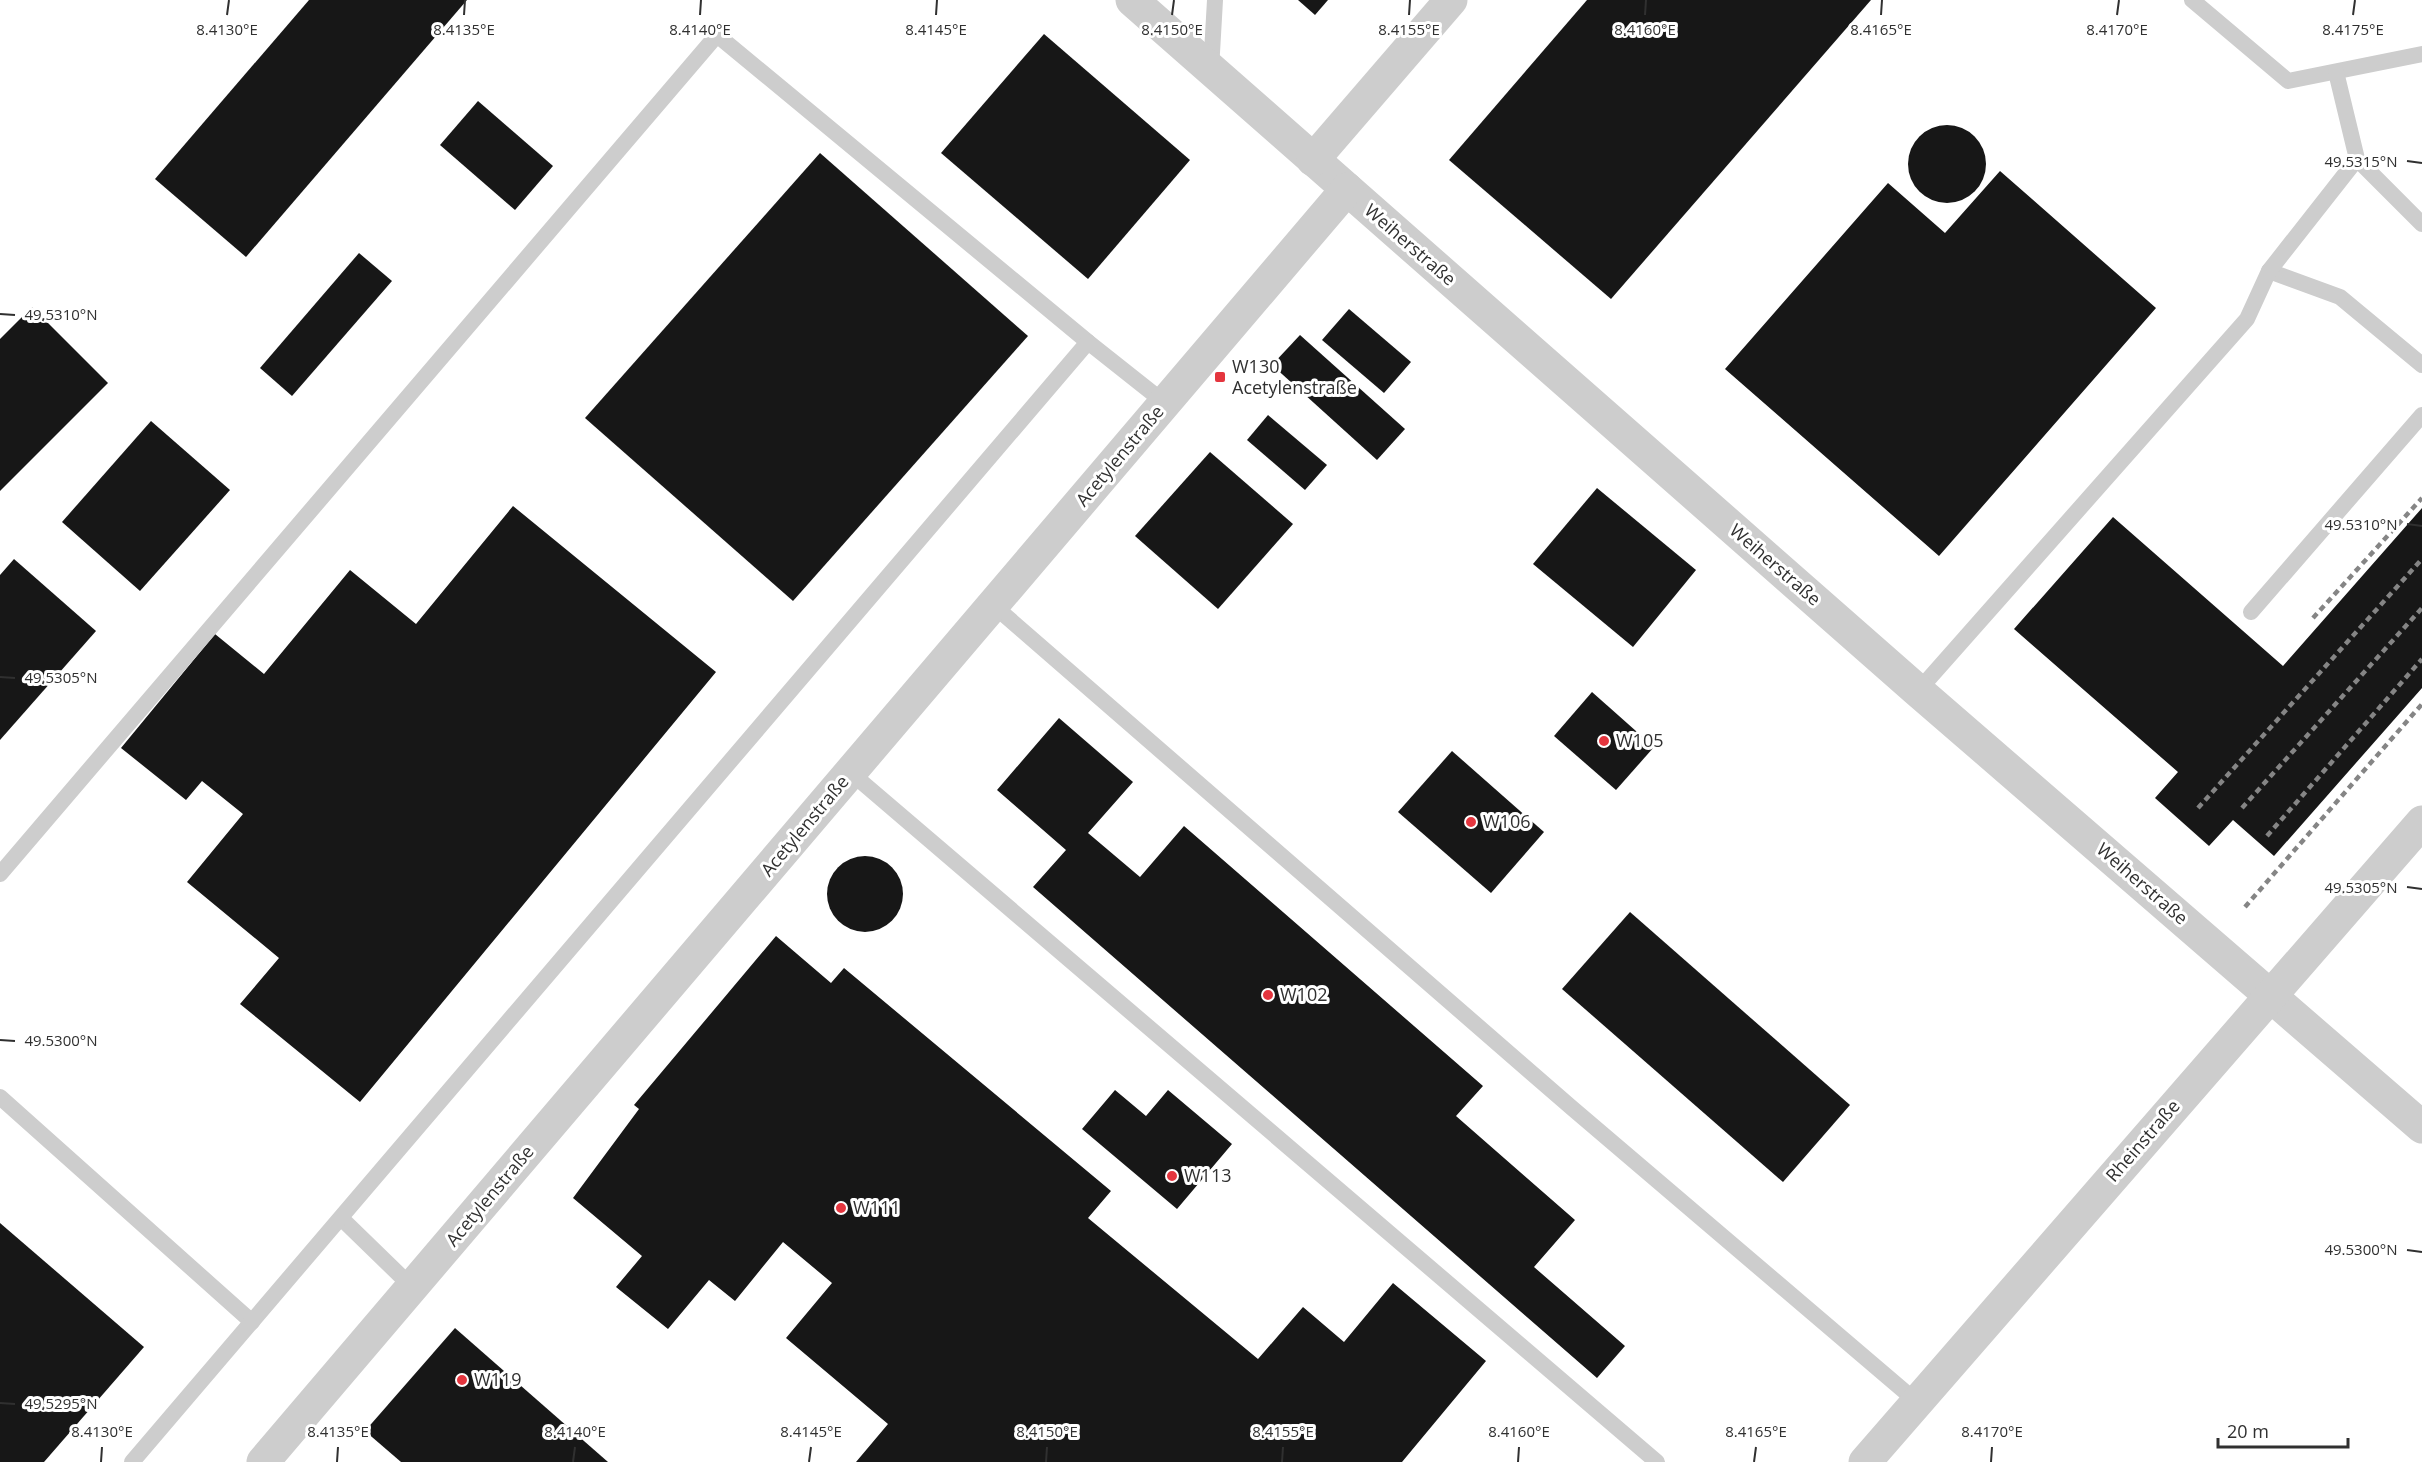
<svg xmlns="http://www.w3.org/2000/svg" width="2422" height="1462" font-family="'Open Sans',sans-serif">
<rect width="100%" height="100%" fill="#fff"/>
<g fill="#171717">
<polygon points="309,0 467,0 246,257 155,179"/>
<polygon points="1298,0 1328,0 1315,15"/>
<polygon points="1587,0 1871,0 1611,299 1449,160"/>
<polygon points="1044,34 1190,160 1088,279 941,153"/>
<polygon points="478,101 553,166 515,210 440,145"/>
<circle cx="1947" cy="164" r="39"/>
<polygon points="820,153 1028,336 793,601 585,418"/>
<polygon points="2000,171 2156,308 1939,556 1725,369 1888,183 1945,233"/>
<polygon points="359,253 392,281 292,396 260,368"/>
<polygon points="32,307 108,383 0,491 0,339"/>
<polygon points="1349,309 1411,362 1384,393 1322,340"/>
<polygon points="1300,335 1405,429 1377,460 1272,365"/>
<polygon points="1268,415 1327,465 1305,490 1247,440"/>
<polygon points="151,421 230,490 140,591 62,522"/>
<polygon points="1210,452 1293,524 1218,609 1135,536"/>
<polygon points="1597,488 1696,570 1633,647 1533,564"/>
<polygon points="513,506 716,672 360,1102 240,1004 279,958 187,882 243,814 202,781 186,800 121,748 215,634 264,674 350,570 416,624"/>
<polygon points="2422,508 2422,688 2274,856 2233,820 2209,846 2155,798 2178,772 2014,629 2113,517 2283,666"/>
<polygon points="14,559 96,631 0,740 0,575"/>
<polygon points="1592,692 1654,747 1616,790 1554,736"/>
<polygon points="1059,718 1133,782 1088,833 1140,877 1184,826 1483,1086 1456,1116 1575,1220 1534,1267 1625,1346 1597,1378 1033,887 1066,850 997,790"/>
<polygon points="1452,751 1544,832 1491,893 1398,812"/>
<circle cx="865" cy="894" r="38"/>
<polygon points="1630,912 1850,1105 1783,1182 1562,989"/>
<polygon points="776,936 831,983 844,968 1111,1191 1088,1218 1258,1359 1303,1307 1344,1342 1393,1283 1486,1361 1402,1462 856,1462 888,1424 786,1338 832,1283 783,1242 735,1301 709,1280 668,1329 616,1287 642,1256 573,1198 639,1109 634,1105"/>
<polygon points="1115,1090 1146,1116 1168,1090 1232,1144 1177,1209 1082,1129"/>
<polygon points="0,1223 144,1347 44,1462 0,1462"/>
<polygon points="455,1328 608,1462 401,1462 365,1431"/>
</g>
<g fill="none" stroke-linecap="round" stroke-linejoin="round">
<g stroke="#cdcdcd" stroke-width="16">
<polyline points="2192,0 2288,81 2422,54"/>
<polyline points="1211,70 1215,0"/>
<polyline points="2336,72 2357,159 2422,224"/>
<polyline points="2269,271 2340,297 2422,365"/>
<polyline points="993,605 1572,1108 1917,1402"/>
<polyline points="2251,612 2422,415"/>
<polyline points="1918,691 2247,319 2269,271 2357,159"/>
<polyline points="850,772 1657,1462"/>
<polyline points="0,874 717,35 1088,342"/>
<polyline points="0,1097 252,1322"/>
<polyline points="341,1218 412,1287"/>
<polyline points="132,1462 1088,342 1165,403"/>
</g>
<g stroke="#cdcdcd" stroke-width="33">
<polyline points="1132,0 1918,691 2422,1127"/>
<polyline points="1313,160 1451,0"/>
<polyline points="263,1462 1347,189"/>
<polyline points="1865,1462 2422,822"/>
</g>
<g stroke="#858585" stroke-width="4.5" stroke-dasharray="6 4.5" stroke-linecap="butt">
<polyline points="2313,618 2422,498"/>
<polyline points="2198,808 2422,559"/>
<polyline points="2242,808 2422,608"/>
<polyline points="2267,836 2422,659"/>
<polyline points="2245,907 2422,704"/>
</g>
</g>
<path fill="none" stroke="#303030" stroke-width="2" d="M227,15L229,0M464,15L465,0M700,15L701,0M936,15L937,0M1172,15L1174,0M1409,15L1410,0M1645,15L1646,0M1881,15L1882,0M2117,15L2119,0M2353,15L2355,0M2407,161L2422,163M0,314L15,315M2407,524L2422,526M0,677L15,678M2407,887L2422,889M0,1040L15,1041M2407,1250L2422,1252M0,1403L15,1404M101,1462L102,1447M337,1462L338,1447M573,1462L575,1447M809,1462L811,1447M1046,1462L1047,1447M1282,1462L1283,1447M1518,1462L1519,1447M1754,1462L1756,1447M1991,1462L1992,1447"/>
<g fill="#e4353e" stroke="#fff" stroke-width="2">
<rect x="1214" y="371" width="12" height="12" rx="3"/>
<circle cx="1604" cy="741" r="6"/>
<circle cx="1471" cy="822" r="6"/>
<circle cx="1268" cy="995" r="6"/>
<circle cx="1172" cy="1176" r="6"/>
<circle cx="841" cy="1208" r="6"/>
<circle cx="462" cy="1380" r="6"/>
</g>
<g text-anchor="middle" stroke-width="6" stroke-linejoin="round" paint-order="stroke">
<g font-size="18" fill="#303030" stroke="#fff">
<text transform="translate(1410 245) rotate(41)" y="6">Weiherstraße</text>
<text transform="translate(1120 456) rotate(-50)" y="6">Acetylenstraße</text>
<text transform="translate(1775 565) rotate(41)" y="6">Weiherstraße</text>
<text transform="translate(805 826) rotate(-50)" y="6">Acetylenstraße</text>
<text transform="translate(2142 884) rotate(41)" y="6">Weiherstraße</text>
<text transform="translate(2143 1141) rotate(-49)" y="6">Rheinstraße</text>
<text transform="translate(490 1196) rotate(-50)" y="6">Acetylenstraße</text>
</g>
<g font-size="18" fill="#303030" stroke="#fff" text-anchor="start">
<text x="1232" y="373">W130<tspan x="1232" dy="21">Acetylenstraße</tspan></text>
<text x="1616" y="747">W105</text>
<text x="1483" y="828">W106</text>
<text x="1280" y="1001">W102</text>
<text x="1184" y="1182">W113</text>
<text x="853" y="1214">W111</text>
<text x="474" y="1386">W119</text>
</g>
</g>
<g font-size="15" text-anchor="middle" fill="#303030" stroke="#fff" stroke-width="6" stroke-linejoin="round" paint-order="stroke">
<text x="227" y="35">8.4130°E</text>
<text x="464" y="35">8.4135°E</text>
<text x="700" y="35">8.4140°E</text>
<text x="936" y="35">8.4145°E</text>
<text x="1172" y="35">8.4150°E</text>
<text x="1409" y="35">8.4155°E</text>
<text x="1645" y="35">8.4160°E</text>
<text x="1881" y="35">8.4165°E</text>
<text x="2117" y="35">8.4170°E</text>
<text x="2353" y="35">8.4175°E</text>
<text x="2361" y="167">49.5315°N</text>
<text x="61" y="320">49.5310°N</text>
<text x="2361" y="530">49.5310°N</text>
<text x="61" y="683">49.5305°N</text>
<text x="2361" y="893">49.5305°N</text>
<text x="61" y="1046">49.5300°N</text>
<text x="2361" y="1255">49.5300°N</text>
<text x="61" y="1409">49.5295°N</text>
<text x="102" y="1437">8.4130°E</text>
<text x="338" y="1437">8.4135°E</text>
<text x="575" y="1437">8.4140°E</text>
<text x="811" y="1437">8.4145°E</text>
<text x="1047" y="1437">8.4150°E</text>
<text x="1283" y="1437">8.4155°E</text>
<text x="1519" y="1437">8.4160°E</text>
<text x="1756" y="1437">8.4165°E</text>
<text x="1992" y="1437">8.4170°E</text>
</g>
<path d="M2218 1438v9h130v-9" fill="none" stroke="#303030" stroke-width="3"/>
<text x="2227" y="1438" font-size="18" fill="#303030" stroke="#ffffff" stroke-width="4.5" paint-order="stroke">20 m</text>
</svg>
